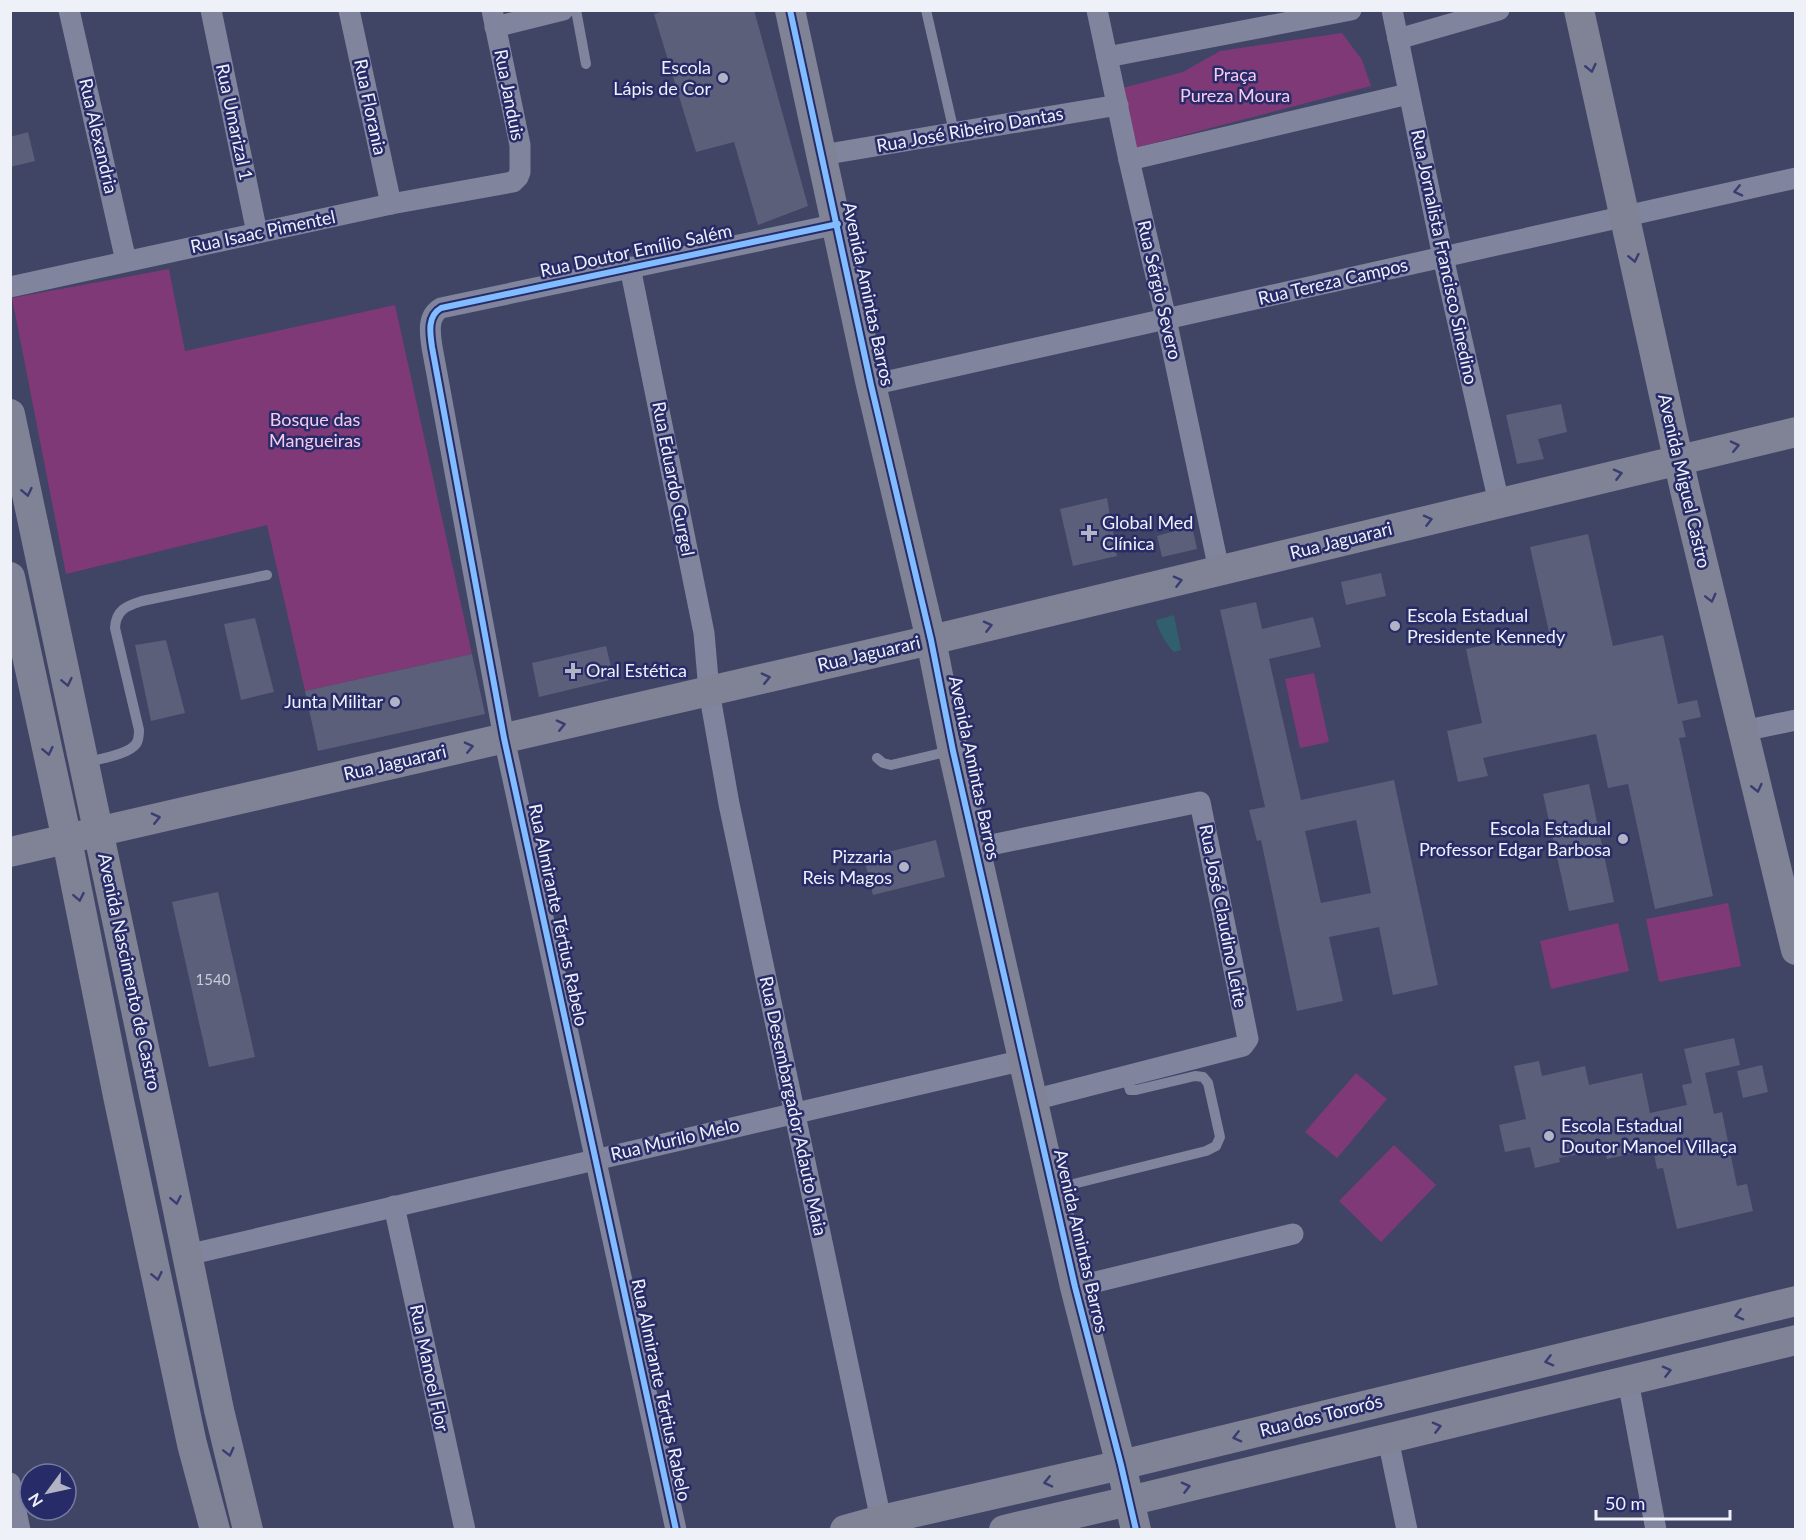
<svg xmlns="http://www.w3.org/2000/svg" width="1806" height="1540" font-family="Lato,sans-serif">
<rect width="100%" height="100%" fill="#404465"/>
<g fill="#7f3977">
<polygon points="1342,33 1362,60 1371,86 1135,148 1119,89 1183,72 1220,51"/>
<polygon points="169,269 185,351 395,305 472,654 305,691 267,525 66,574 12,298"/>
<polygon points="1314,673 1329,742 1300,748 1285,679"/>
<polygon points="1728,903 1741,966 1659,982 1646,919"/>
<polygon points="1618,923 1629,971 1551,989 1540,941"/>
<polygon points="1356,1073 1387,1099 1337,1158 1305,1132"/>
<polygon points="1394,1145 1436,1185 1381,1242 1339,1201"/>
</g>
<path fill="#315f6e" d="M1174,615L1181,650L1174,652C1167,646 1158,630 1156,620Z"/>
<g fill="#5c5f7a" fill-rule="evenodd">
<polygon points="667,10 754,10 808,206 758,225 734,142 696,152 654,14"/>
<polygon points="28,132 35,161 10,167 10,137"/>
<polygon points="1561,404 1567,432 1538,439 1544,459 1517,464 1506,415"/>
<polygon points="1107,498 1117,556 1073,566 1060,509"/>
<polygon points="1192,526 1197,549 1162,557 1157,536"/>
<polygon points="1588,534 1613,646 1663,635 1678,704 1697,700 1701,717 1682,721 1686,737 1679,738 1713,896 1655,909 1628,784 1608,788 1596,734 1483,758 1488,776 1458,782 1447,731 1482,723 1466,649 1549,632 1530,547"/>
<polygon points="1381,573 1386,596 1346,605 1341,582"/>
<path d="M1256,602L1262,629L1313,617L1321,647L1269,659L1301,800L1394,780L1438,985L1393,995L1379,927L1329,937L1343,1001L1297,1011L1261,840L1257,841L1249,810L1265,807L1220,610ZM1356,820L1371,893L1321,903L1305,831Z"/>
<polygon points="255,618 274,692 241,700 224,624"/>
<polygon points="166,640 185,713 151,721 135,645"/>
<polygon points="606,646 614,679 539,697 532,663"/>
<polygon points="472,654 485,714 318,751 305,691"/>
<polygon points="1589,784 1614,902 1569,911 1543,794"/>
<polygon points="936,840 945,877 873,895 864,858"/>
<polygon points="218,892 255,1057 209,1067 172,902"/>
<polygon points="1734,1038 1740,1065 1705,1073 1714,1114 1722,1112 1737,1186 1747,1184 1753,1211 1677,1229 1663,1168 1657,1169 1653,1149 1607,1159 1604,1149 1559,1158 1560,1162 1535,1168 1530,1147 1505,1152 1499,1125 1526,1119 1514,1066 1539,1061 1542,1076 1585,1066 1589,1085 1642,1073 1650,1113 1687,1105 1682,1085 1692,1083 1684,1049"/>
<polygon points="1762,1065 1768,1092 1743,1098 1737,1071"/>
</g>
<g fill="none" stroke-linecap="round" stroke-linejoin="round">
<g stroke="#80849c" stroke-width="10">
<polyline points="576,10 586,64"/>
<polyline points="926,10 954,132"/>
<polyline points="877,758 883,763 891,765 950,751"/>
<path d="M85,763C98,759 128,755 136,744C139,740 139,735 139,730L115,628C116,610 126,606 142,601L267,575"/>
<polyline points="1053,1189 1206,1151 1216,1146 1220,1137 1208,1083 1203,1077 1195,1076 1136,1090 1130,1090 1126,1077"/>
</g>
<g stroke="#80849c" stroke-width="21">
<polyline points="69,10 126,261"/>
<polyline points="211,10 257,233"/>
<polyline points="349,10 391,204"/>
<polyline points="1097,10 1129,160 1166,319 1219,570"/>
<polyline points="1392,10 1443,257 1499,503"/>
<polyline points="495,27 563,10"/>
<polyline points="1398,39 1499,10"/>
<polyline points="1107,57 1351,10"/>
<polyline points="822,155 1118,105"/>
<polyline points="1129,160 1408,94"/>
<polyline points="630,267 704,633 709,691 729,804 881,1520"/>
<polyline points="10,287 391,204 513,182 518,177 520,172 520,145 492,10"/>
<polyline points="871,385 1796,178"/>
<polyline points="1743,731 1796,720"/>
<polyline points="976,848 1200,802 1248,1039 1243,1046 1033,1100"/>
<polyline points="394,1206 465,1530"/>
<polyline points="187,1255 1024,1060"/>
<polyline points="1075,1287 1293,1234"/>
<polyline points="1628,1381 1656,1530"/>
<polyline points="1388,1439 1407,1530"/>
<polyline points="10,1483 20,1530"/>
<path d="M676,1530L504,738L432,347C430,333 427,316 441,308L838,224"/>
</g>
<g stroke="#808296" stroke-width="30">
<polyline points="790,10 871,385 931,640 953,751 1075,1287 1121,1465 1136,1530"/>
<polyline points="1579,10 1685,490 1796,950"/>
<polyline points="10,414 164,1142 219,1410 248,1530"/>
<polyline points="10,577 67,840 118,1096 192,1444 215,1530"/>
<polyline points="10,852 931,640 1796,432"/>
<polyline points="845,1530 881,1520 1121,1465 1796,1301"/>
<polyline points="1004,1530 1129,1501 1796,1340"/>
</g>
<g stroke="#272c68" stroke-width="10">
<g id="cycleway">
<polyline points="790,10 871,385 931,640 953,751 1075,1287 1121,1465 1136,1530"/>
<path d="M676,1530L504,738L432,347C430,333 427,316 441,308L838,224"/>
</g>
</g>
<use href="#cycleway" stroke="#80bcff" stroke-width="6"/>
</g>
<defs><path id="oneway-chevron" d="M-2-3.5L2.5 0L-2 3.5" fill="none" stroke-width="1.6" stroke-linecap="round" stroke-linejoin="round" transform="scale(1.5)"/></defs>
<g stroke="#393d71">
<use href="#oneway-chevron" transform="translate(1591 68) rotate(77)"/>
<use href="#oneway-chevron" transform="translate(1634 258) rotate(78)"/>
<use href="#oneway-chevron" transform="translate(1735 446) rotate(-13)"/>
<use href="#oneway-chevron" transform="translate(1618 474) rotate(-14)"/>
<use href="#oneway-chevron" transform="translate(27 492) rotate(78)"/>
<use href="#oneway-chevron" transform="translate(1428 520) rotate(-14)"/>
<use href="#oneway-chevron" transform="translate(1178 581) rotate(-14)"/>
<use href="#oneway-chevron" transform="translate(1711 598) rotate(76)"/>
<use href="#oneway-chevron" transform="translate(988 626) rotate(-14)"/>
<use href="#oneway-chevron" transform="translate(766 678) rotate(-13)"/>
<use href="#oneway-chevron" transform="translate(67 682) rotate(78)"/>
<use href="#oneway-chevron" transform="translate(561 725) rotate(-13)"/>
<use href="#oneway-chevron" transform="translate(469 747) rotate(-13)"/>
<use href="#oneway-chevron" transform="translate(48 751) rotate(78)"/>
<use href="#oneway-chevron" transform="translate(1757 788) rotate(77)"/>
<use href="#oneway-chevron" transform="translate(156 818) rotate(-13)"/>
<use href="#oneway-chevron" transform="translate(79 897) rotate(79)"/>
<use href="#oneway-chevron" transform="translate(176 1200) rotate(79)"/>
<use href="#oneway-chevron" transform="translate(157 1276) rotate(78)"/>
<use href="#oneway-chevron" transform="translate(1739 1315) rotate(166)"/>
<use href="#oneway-chevron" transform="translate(1549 1361) rotate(166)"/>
<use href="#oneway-chevron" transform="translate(1667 1371) rotate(-14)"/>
<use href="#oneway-chevron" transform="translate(1437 1427) rotate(-14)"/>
<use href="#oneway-chevron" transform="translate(1237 1437) rotate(166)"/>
<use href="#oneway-chevron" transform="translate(229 1452) rotate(76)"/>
<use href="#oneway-chevron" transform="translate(1048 1482) rotate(167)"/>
<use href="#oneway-chevron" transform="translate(1186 1487) rotate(-14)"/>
</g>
<use stroke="#393e72" href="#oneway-chevron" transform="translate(1738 191) rotate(167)"/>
<g fill="#b2b4c5" stroke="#272c68" stroke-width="2">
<circle cx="723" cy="78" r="6"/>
<path d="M1086 524h6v6h6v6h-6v6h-6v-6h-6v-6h6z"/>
<circle cx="1395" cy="626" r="6"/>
<path d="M570 662h6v6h6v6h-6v6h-6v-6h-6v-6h6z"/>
<circle cx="395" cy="702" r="6"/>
<circle cx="1623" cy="839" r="6"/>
<circle cx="904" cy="867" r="6"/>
<circle cx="1549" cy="1136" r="6"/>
</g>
<g text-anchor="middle" stroke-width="5" stroke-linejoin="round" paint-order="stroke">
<g font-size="15" fill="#caccd8">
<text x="213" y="985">1540</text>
</g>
<g font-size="18" fill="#eff1f8" stroke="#272c68" text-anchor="end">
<text x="711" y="74">Escola<tspan x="711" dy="21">Lápis de Cor</tspan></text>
<text x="1102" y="529" text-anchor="start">Global Med<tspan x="1102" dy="21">Clínica</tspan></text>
<text x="1407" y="622" text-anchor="start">Escola Estadual<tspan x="1407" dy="21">Presidente Kennedy</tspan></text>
<text x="586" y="677" text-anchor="start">Oral Estética</text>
<text x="383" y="708">Junta Militar</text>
<text x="1611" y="835">Escola Estadual<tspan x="1611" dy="21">Professor Edgar Barbosa</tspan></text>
<text x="892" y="863">Pizzaria<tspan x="892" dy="21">Reis Magos</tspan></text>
<text x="1561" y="1132" text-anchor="start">Escola Estadual<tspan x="1561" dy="21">Doutor Manoel Villaça</tspan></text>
</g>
<g font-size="18" fill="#f9c9ec" stroke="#272c68">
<text x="1235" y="81">Praça<tspan x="1235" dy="21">Pureza Moura</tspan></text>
<text x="315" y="426">Bosque das<tspan x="315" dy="21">Mangueiras</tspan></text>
</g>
<g font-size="18" fill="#eff1f8" stroke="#272c68">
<text transform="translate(509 95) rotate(79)" y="6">Rua Janduis</text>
<text transform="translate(370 107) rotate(78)" y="6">Rua Florania</text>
<text transform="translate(234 122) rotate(78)" y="6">Rua Umarizal 1</text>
<text transform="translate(970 130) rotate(-10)" y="6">Rua José Ribeiro Dantas</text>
<text transform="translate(98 136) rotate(77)" y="6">Rua Alexandria</text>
<text transform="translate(263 232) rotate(-12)" y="6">Rua Isaac Pimentel</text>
<text transform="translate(636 251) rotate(-12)" y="6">Rua Doutor Emílio Salém</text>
<text transform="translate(1444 257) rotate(78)" y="6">Rua Jornalista Francisco Sinedino</text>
<text transform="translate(1333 282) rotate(-13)" y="6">Rua Tereza Campos</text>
<text transform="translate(1159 290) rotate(77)" y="6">Rua Sérgio Severo</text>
<text transform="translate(868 294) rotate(78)" y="6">Avenida Amintas Barros</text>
<text transform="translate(673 479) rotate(79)" y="6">Rua Eduardo Gurgel</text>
<text transform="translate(1684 481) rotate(77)" y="6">Avenida Miguel Castro</text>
<text transform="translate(1341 541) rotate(-14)" y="6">Rua Jaguarari</text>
<text transform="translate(869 654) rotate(-13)" y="6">Rua Jaguarari</text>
<text transform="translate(395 763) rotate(-13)" y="6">Rua Jaguarari</text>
<text transform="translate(974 768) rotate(78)" y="6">Avenida Amintas Barros</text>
<text transform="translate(558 915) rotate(78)" y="6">Rua Almirante Tértius Rabelo</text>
<text transform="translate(1223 916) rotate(79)" y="6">Rua José Claudino Leite</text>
<text transform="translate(129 972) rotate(78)" y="6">Avenida Nascimento de Castro</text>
<text transform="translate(793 1106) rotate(78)" y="6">Rua Desembargador Adauto Maia</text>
<text transform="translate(675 1140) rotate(-13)" y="6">Rua Murilo Melo</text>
<text transform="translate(1081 1241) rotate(77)" y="6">Avenida Amintas Barros</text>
<text transform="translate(429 1368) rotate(78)" y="6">Rua Manoel Flor</text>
<text transform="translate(661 1390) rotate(78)" y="6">Rua Almirante Tértius Rabelo</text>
<text transform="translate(1321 1416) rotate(-14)" y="6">Rua dos Tororós</text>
</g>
</g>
<rect width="1806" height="1540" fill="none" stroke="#eff1f8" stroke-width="24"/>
<g transform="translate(48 1492) rotate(237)"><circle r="28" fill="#272c68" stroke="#777ba2" stroke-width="1.5"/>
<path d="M0-4.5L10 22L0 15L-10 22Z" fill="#b2b4c5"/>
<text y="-9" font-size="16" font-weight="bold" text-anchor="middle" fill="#eff1f8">N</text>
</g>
<path d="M1596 1510v9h134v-9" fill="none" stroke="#eff1f8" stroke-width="3"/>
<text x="1605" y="1510" font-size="18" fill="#eff1f8" stroke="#272c68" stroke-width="4.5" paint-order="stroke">50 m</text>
</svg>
